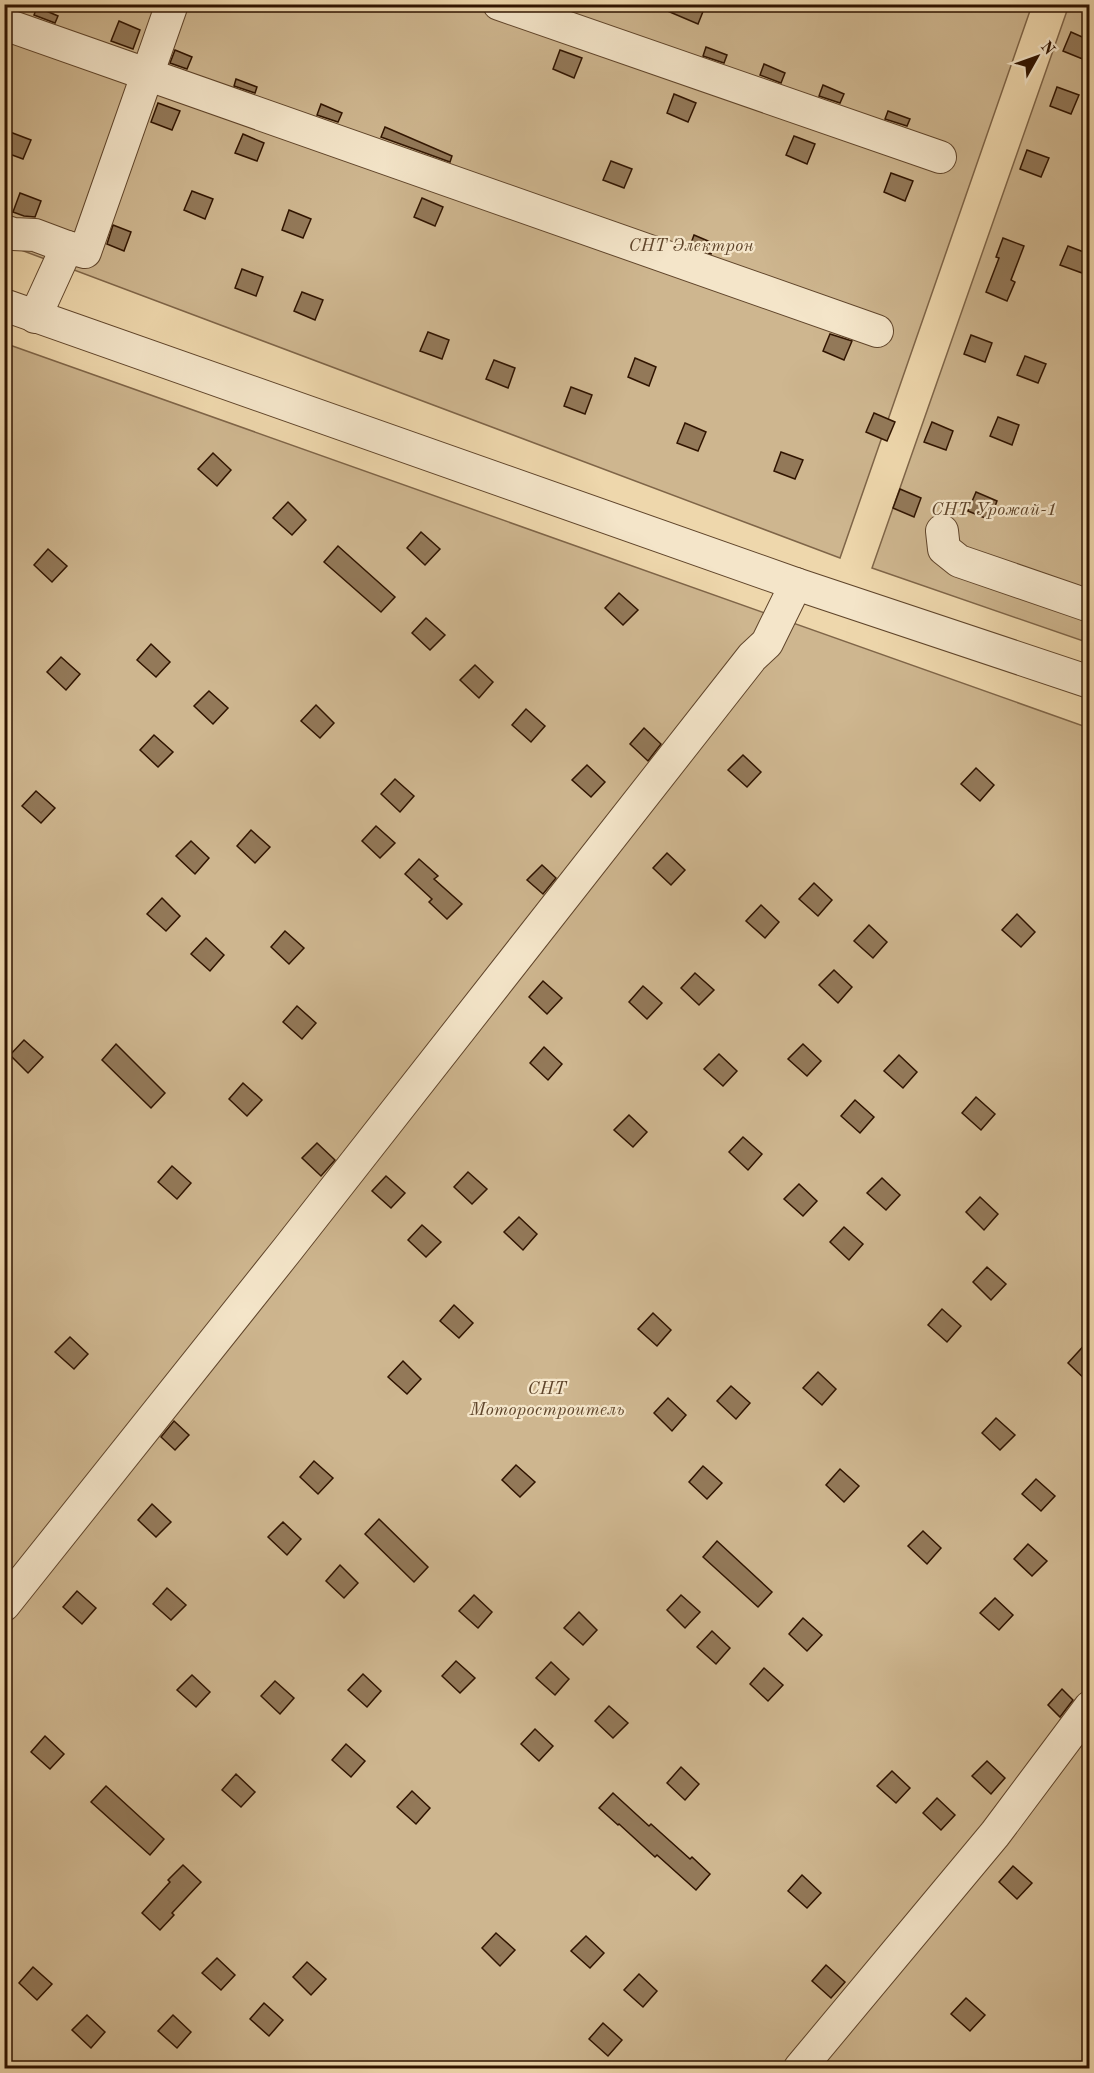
<svg xmlns="http://www.w3.org/2000/svg" width="1094" height="2073" font-family="'Old Standard TT',serif">
<rect width="100%" height="100%" fill="#eed7ac"/>
<filter id="stains"><feTurbulence type="fractalNoise" baseFrequency=".00333" numOctaves="4"/><feColorMatrix values="0 0 0 0 .2 0 0 0 0 .09 0 0 0 0 .02 0 0 0 .5 -.17"/></filter>
<radialGradient id="worn" r=".72"><stop offset=".6" stop-color="#630" stop-opacity="0"/><stop offset="1" stop-color="#630" stop-opacity=".3"/></radialGradient>
<g fill="#ceb68f" stroke="#7f6548" stroke-width="1.5">
<polygon points="4,5 1032,5 840,558 5,244"/>
<polygon points="1069,5 1089,5 1089,643 872,568"/>
<polygon points="4,343 1089,728 1089,2068 5,2068"/>
</g>
<g fill="#937959" stroke="#301400" stroke-width="1.5">
<polygon points="651,4 706,4 698,24"/>
<polygon points="37,7 58,16 55,23 34,15"/>
<polygon points="119,21 140,30 133,49 111,41"/>
<polygon points="1071,32 1089,40 1089,48 1085,60 1063,51"/>
<polygon points="706,47 727,55 724,63 703,56"/>
<polygon points="175,50 192,57 187,69 170,63"/>
<polygon points="560,50 582,58 574,78 553,69"/>
<polygon points="764,64 785,73 781,83 760,75"/>
<polygon points="236,79 257,87 255,93 234,86"/>
<polygon points="823,85 844,94 840,103 819,96"/>
<polygon points="1057,87 1079,95 1071,114 1050,106"/>
<polygon points="674,94 696,103 688,122 667,113"/>
<polygon points="158,103 180,111 172,130 151,122"/>
<polygon points="321,104 342,113 338,122 317,115"/>
<polygon points="888,111 910,119 907,126 885,119"/>
<polygon points="385,127 452,156 450,162 381,137"/>
<polygon points="10,132 31,140 23,159 4,152 4,145"/>
<polygon points="243,134 264,143 257,161 235,153"/>
<polygon points="794,136 815,144 807,164 786,155"/>
<polygon points="1027,150 1049,158 1041,177 1020,169"/>
<polygon points="611,161 632,169 624,188 603,180"/>
<polygon points="891,173 913,181 905,201 884,192"/>
<polygon points="192,191 213,199 205,219 184,210"/>
<polygon points="20,193 41,201 35,217 24,216 13,212"/>
<polygon points="422,198 443,207 435,226 414,217"/>
<polygon points="289,210 311,219 303,238 282,230"/>
<polygon points="113,225 131,232 124,251 107,244"/>
<polygon points="694,235 715,244 711,254 690,246"/>
<polygon points="1003,238 1024,246 1011,280 1015,282 1007,301 986,292 999,258 996,257"/>
<polygon points="1068,246 1089,254 1082,273 1060,265"/>
<polygon points="242,269 263,277 256,296 235,288"/>
<polygon points="302,292 323,300 315,320 294,311"/>
<polygon points="428,332 449,340 442,359 420,351"/>
<polygon points="830,334 852,341 844,360 823,351"/>
<polygon points="971,335 992,343 985,362 964,354"/>
<polygon points="1025,356 1046,364 1038,383 1017,375"/>
<polygon points="635,358 656,367 649,386 628,377"/>
<polygon points="494,360 515,368 508,388 486,379"/>
<polygon points="571,387 592,395 585,414 564,406"/>
<polygon points="874,413 895,422 887,441 866,432"/>
<polygon points="998,417 1019,425 1012,445 990,436"/>
<polygon points="932,422 953,431 946,450 924,442"/>
<polygon points="685,423 706,432 698,451 677,443"/>
<polygon points="781,452 803,460 795,479 774,471"/>
<polygon points="213,453 231,470 217,486 198,469"/>
<polygon points="900,489 921,498 914,517 893,508"/>
<polygon points="976,492 997,501 990,520 968,511"/>
<polygon points="288,502 306,520 292,535 273,518"/>
<polygon points="421,532 440,549 425,565 407,548"/>
<polygon points="338,546 395,597 381,612 324,562"/>
<polygon points="48,549 67,566 52,582 34,565"/>
<polygon points="619,593 638,610 623,625 605,608"/>
<polygon points="426,618 445,635 430,650 412,633"/>
<polygon points="151,644 170,662 156,677 137,660"/>
<polygon points="61,657 80,674 66,690 47,672"/>
<polygon points="475,665 493,682 479,698 460,680"/>
<polygon points="209,691 228,708 213,724 194,706"/>
<polygon points="316,705 334,723 320,738 301,721"/>
<polygon points="526,709 545,726 531,742 512,725"/>
<polygon points="644,728 661,744 648,761 630,744"/>
<polygon points="154,735 173,752 158,767 140,750"/>
<polygon points="743,755 761,772 747,787 728,770"/>
<polygon points="587,765 605,782 591,797 572,780"/>
<polygon points="976,768 994,785 980,801 961,784"/>
<polygon points="395,779 414,796 400,812 381,794"/>
<polygon points="36,791 55,808 41,823 22,806"/>
<polygon points="376,826 395,843 380,858 362,841"/>
<polygon points="251,830 270,847 255,863 237,846"/>
<polygon points="191,841 209,858 195,874 176,856"/>
<polygon points="667,853 685,870 671,885 653,868"/>
<polygon points="419,859 438,876 434,879 462,904 447,919 429,902 432,899 405,874"/>
<polygon points="542,865 556,878 543,894 527,880"/>
<polygon points="814,883 832,900 818,916 799,899"/>
<polygon points="162,898 180,916 166,931 147,914"/>
<polygon points="761,905 779,922 765,938 746,921"/>
<polygon points="1017,914 1035,932 1021,947 1002,930"/>
<polygon points="869,925 887,942 873,958 854,941"/>
<polygon points="285,931 304,948 289,964 271,947"/>
<polygon points="206,938 224,955 210,971 191,954"/>
<polygon points="834,970 852,987 838,1003 819,985"/>
<polygon points="695,973 714,990 699,1005 681,988"/>
<polygon points="543,981 562,998 547,1014 529,997"/>
<polygon points="643,986 662,1003 647,1019 629,1002"/>
<polygon points="297,1006 316,1023 302,1039 283,1022"/>
<polygon points="24,1040 43,1057 28,1073 10,1055"/>
<polygon points="116,1044 165,1093 151,1108 102,1060"/>
<polygon points="803,1044 821,1061 807,1076 788,1059"/>
<polygon points="544,1047 562,1064 548,1080 530,1063"/>
<polygon points="719,1054 737,1071 723,1086 704,1069"/>
<polygon points="899,1055 917,1072 903,1088 884,1071"/>
<polygon points="243,1083 262,1100 247,1116 229,1099"/>
<polygon points="976,1097 995,1114 981,1130 962,1113"/>
<polygon points="855,1100 874,1117 860,1133 841,1116"/>
<polygon points="629,1115 647,1132 633,1147 614,1130"/>
<polygon points="743,1137 762,1154 748,1170 729,1152"/>
<polygon points="317,1143 335,1160 321,1176 302,1158"/>
<polygon points="172,1166 191,1183 177,1199 158,1182"/>
<polygon points="468,1172 487,1189 472,1204 454,1187"/>
<polygon points="386,1176 405,1193 391,1208 372,1191"/>
<polygon points="882,1178 900,1195 886,1210 867,1193"/>
<polygon points="799,1184 817,1201 803,1216 784,1199"/>
<polygon points="980,1197 998,1214 984,1230 966,1212"/>
<polygon points="519,1217 537,1234 523,1250 504,1232"/>
<polygon points="422,1225 441,1242 426,1257 408,1240"/>
<polygon points="844,1227 863,1244 849,1260 830,1242"/>
<polygon points="987,1267 1006,1284 991,1300 973,1282"/>
<polygon points="454,1305 473,1323 459,1338 440,1321"/>
<polygon points="942,1309 961,1326 947,1342 928,1325"/>
<polygon points="653,1313 671,1330 657,1346 638,1329"/>
<polygon points="70,1337 88,1354 74,1369 55,1352"/>
<polygon points="1089,1340 1089,1383 1068,1363"/>
<polygon points="403,1361 421,1379 407,1394 388,1377"/>
<polygon points="818,1372 836,1389 822,1405 803,1388"/>
<polygon points="731,1386 750,1403 736,1419 717,1401"/>
<polygon points="668,1398 686,1415 672,1431 654,1413"/>
<polygon points="996,1418 1015,1435 1000,1450 982,1433"/>
<polygon points="174,1421 189,1435 175,1450 161,1437"/>
<polygon points="314,1461 333,1478 318,1494 300,1477"/>
<polygon points="516,1465 535,1482 520,1497 502,1480"/>
<polygon points="703,1466 722,1483 707,1499 689,1482"/>
<polygon points="840,1469 859,1486 844,1502 826,1485"/>
<polygon points="1036,1479 1055,1496 1041,1511 1022,1494"/>
<polygon points="152,1504 171,1522 156,1537 138,1520"/>
<polygon points="379,1519 428,1567 414,1582 365,1534"/>
<polygon points="283,1522 301,1539 287,1555 268,1537"/>
<polygon points="923,1531 941,1548 927,1564 908,1546"/>
<polygon points="717,1541 772,1592 758,1607 703,1557"/>
<polygon points="1028,1544 1047,1561 1032,1576 1014,1559"/>
<polygon points="340,1565 358,1583 344,1598 326,1581"/>
<polygon points="167,1588 186,1605 171,1620 153,1604"/>
<polygon points="77,1591 96,1608 82,1624 63,1607"/>
<polygon points="474,1595 492,1612 478,1628 459,1611"/>
<polygon points="681,1595 700,1612 685,1628 667,1610"/>
<polygon points="995,1598 1013,1615 999,1630 980,1613"/>
<polygon points="579,1612 597,1630 583,1645 564,1628"/>
<polygon points="803,1618 822,1635 807,1651 789,1634"/>
<polygon points="712,1631 730,1648 716,1664 697,1647"/>
<polygon points="456,1661 475,1678 460,1693 442,1676"/>
<polygon points="551,1662 569,1679 555,1695 536,1678"/>
<polygon points="764,1668 783,1685 768,1701 750,1684"/>
<polygon points="363,1674 381,1691 367,1707 348,1690"/>
<polygon points="192,1675 210,1692 196,1707 177,1690"/>
<polygon points="275,1681 294,1698 280,1714 261,1696"/>
<polygon points="1062,1689 1073,1700 1060,1717 1048,1705"/>
<polygon points="609,1706 628,1723 613,1738 595,1721"/>
<polygon points="535,1729 553,1746 539,1761 521,1744"/>
<polygon points="45,1736 64,1754 50,1769 31,1752"/>
<polygon points="346,1744 365,1761 351,1777 332,1760"/>
<polygon points="987,1761 1005,1778 991,1794 972,1776"/>
<polygon points="681,1767 699,1784 685,1800 667,1783"/>
<polygon points="892,1771 910,1788 896,1803 877,1786"/>
<polygon points="236,1774 255,1792 241,1807 222,1790"/>
<polygon points="106,1786 164,1839 150,1855 91,1802"/>
<polygon points="412,1791 430,1808 416,1824 397,1807"/>
<polygon points="613,1793 649,1826 651,1824 690,1859 692,1857 710,1874 696,1890 657,1855 655,1857 619,1824 618,1825 599,1808"/>
<polygon points="937,1798 955,1815 941,1830 923,1813"/>
<polygon points="183,1865 201,1882 172,1913 174,1915 160,1930 142,1913 170,1882 168,1880"/>
<polygon points="1013,1866 1032,1883 1017,1899 999,1882"/>
<polygon points="802,1875 821,1893 807,1908 788,1891"/>
<polygon points="496,1933 515,1950 500,1966 482,1948"/>
<polygon points="586,1936 604,1953 590,1968 571,1951"/>
<polygon points="217,1958 235,1975 221,1990 202,1973"/>
<polygon points="307,1962 326,1979 311,1995 293,1977"/>
<polygon points="826,1965 845,1982 831,1998 812,1981"/>
<polygon points="33,1967 52,1984 37,2000 19,1983"/>
<polygon points="639,1974 657,1991 643,2007 624,1990"/>
<polygon points="966,1998 985,2015 970,2031 951,2014"/>
<polygon points="264,2003 283,2020 269,2036 250,2019"/>
<polygon points="87,2015 105,2032 91,2048 72,2030"/>
<polygon points="173,2015 191,2032 177,2048 158,2031"/>
<polygon points="603,2023 622,2040 608,2056 589,2039"/>
</g>
<g fill="none" stroke-linecap="round" stroke-linejoin="round">
<g stroke="#60452b" stroke-width="34">
<g id="minor">
<polyline points="499,4 940,157"/>
<polyline points="4,24 877,331"/>
<polyline points="4,231 13,234 35,235 67,247"/>
<polyline points="4,305 796,584 1090,682"/>
<polyline points="35,317 67,247 85,252 172,4"/>
<polyline points="942,531 944,549 959,561 1090,606"/>
<polyline points="4,1605 287,1250 752,657 767,643 796,584"/>
<polyline points="800,2068 995,1834 1090,1707"/>
</g>
</g>
<use href="#minor" stroke="#f4e5c9" stroke-width="32"/>
</g>
<g text-anchor="middle" stroke-width="4.5" stroke-linejoin="round" paint-order="stroke">
<g font-size="18" font-style="italic" fill="#5f452b" stroke="#f4e5c9">
<text x="691" y="251">СНТ Электрон</text>
<text x="994" y="515">СНТ Урожай-1</text>
<text x="547" y="1394">СНТ<tspan x="547" dy="21">Моторостроитель</tspan></text>
</g>
</g>
<rect width="1094" height="2073" fill="none" stroke="#eed7ac" stroke-width="24"/>
<rect x="6" y="6" width="1082" height="2061" fill="none" stroke="#301400" stroke-width="3"/>
<rect x="12" y="12" width="1070" height="2049" fill="none" stroke="#301400" stroke-width="1.5"/>
<g transform="translate(1037 57) rotate(50)" stroke="#f4e5c9" stroke-width="4.5" paint-order="stroke">
<path d="M0-4.5L10 22L0 15L-10 22Z" fill="#301400"/>
<text y="-9" font-size="16" font-weight="bold" text-anchor="middle" fill="#301400">N</text>
</g>
<rect width="100%" height="100%" filter="url(#stains)"/>
<rect width="100%" height="100%" fill="url(#worn)"/>
</svg>
